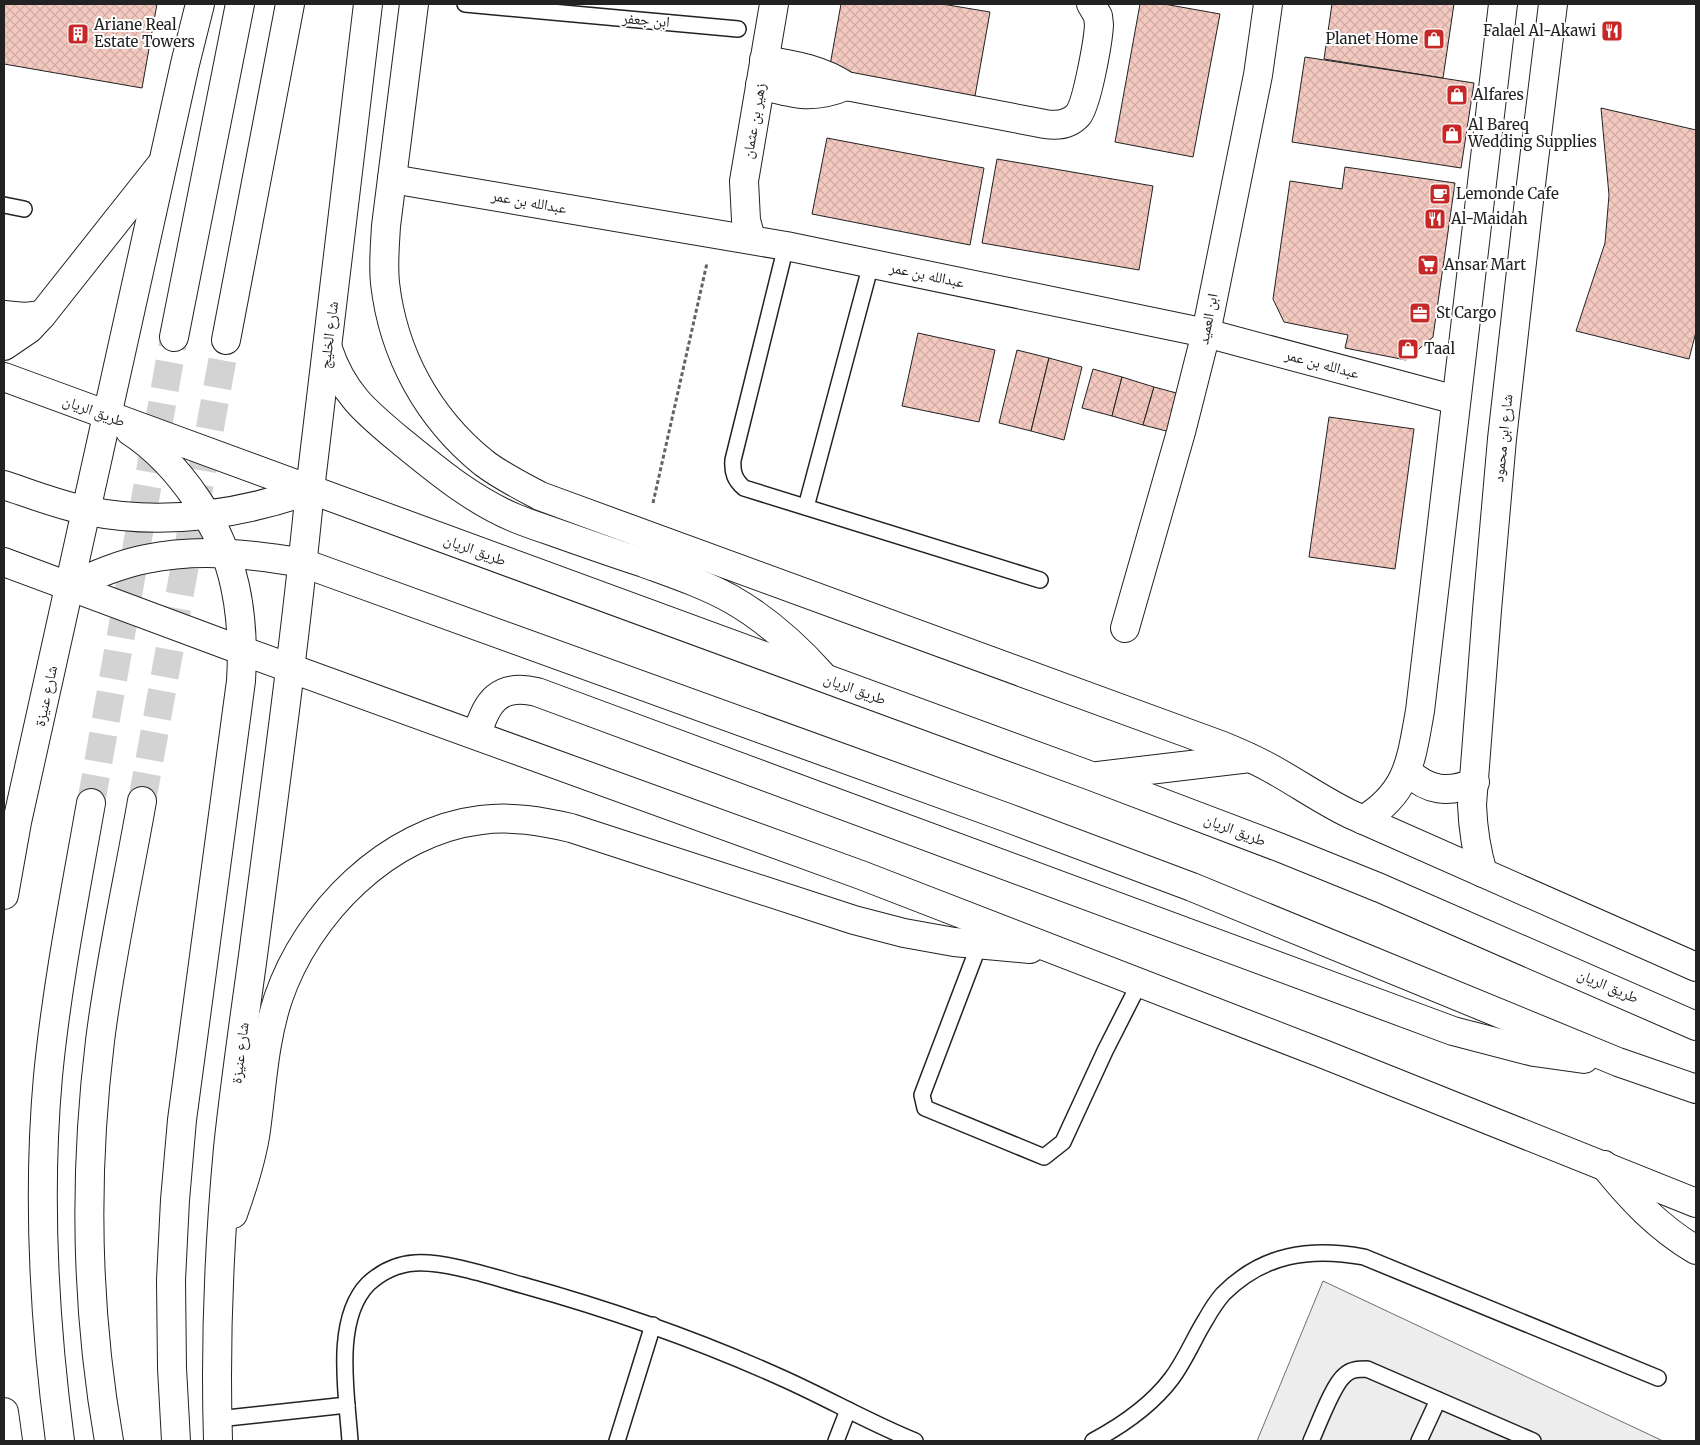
<svg xmlns="http://www.w3.org/2000/svg" width="1700" height="1445" font-family="Merriweather,'Noto Naskh Arabic',serif">
<defs>
<pattern id="building-cross-hatch" width="8" height="8" patternUnits="userSpaceOnUse" patternTransform="scale(1.25)"><rect width="8" height="8" fill="#f3c9c0"/><path d="M0 0l8 8M0 8l8-8" fill="none" stroke="#d0aca5"/></pattern>
</defs>
<rect width="100%" height="100%" fill="#fff"/>
<polygon fill="#ededed" stroke="#6f6f6f" points="1323,1281 1663,1441 1257,1441"/>
<g fill="url(#building-cross-hatch)" stroke="#222">
<polygon points="4,4 157,4 142,88 4,64"/>
<polygon points="841,4 942,4 990,12 975,96 829,71"/>
<polygon points="1140,4 1164,4 1220,14 1193,157 1115,142"/>
<polygon points="1332,4 1454,4 1443,78 1324,59"/>
<polygon points="1305,57 1474,83 1461,168 1292,142"/>
<polygon points="1601,108 1696,130 1696,332 1689,359 1576,331 1605,243 1609,195"/>
<polygon points="827,138 984,168 970,245 812,214"/>
<polygon points="997,159 1153,186 1139,270 982,243"/>
<polygon points="1345,167 1455,183 1433,337 1406,360 1345,348 1348,335 1284,322 1273,299 1290,181 1342,189"/>
<polygon points="918,333 995,350 979,422 902,406"/>
<polygon points="1017,350 1049,358 1031,431 999,423"/>
<polygon points="1049,358 1082,367 1064,440 1031,431"/>
<polygon points="1093,369 1122,377 1112,416 1082,408"/>
<polygon points="1122,377 1154,387 1143,425 1112,416"/>
<polygon points="1154,387 1184,395 1174,433 1143,425"/>
<polygon points="1329,417 1414,429 1395,569 1309,557"/>
</g>
<g fill="none" stroke-linecap="round" stroke-linejoin="round">
<g stroke="#d3d3d3" stroke-width="28" stroke-dasharray="28 14" stroke-linecap="butt">
<polyline points="142,801 226,340"/>
<polyline points="91,803 174,337"/>
</g>
<g stroke="#222" stroke-width="18">
<g id="service">
<polyline points="465,4 738,29"/>
<polyline points="4,205 24,209"/>
<path d="M786,246L733,460C732,473 735,480 744,488L1040,580"/>
<polyline points="806,507 871,264"/>
<polyline points="979,945 922,1095 925,1108 1044,1157 1063,1142 1105,1051 1140,982"/>
<polyline points="218,1419 347,1405"/>
<path d="M350,1441C347,1395 333,1320 368,1284C381,1272 398,1264 415,1263C445,1261 493,1277 522,1285C612,1310 698,1340 782,1378C827,1398 870,1423 915,1441"/>
<polyline points="617,1441 653,1325"/>
<polyline points="836,1441 848,1410"/>
<path d="M1093,1441C1123,1425 1151,1406 1172,1378C1186,1359 1194,1338 1206,1319C1211,1310 1217,1301 1223,1294C1263,1254 1310,1247 1364,1257L1658,1378"/>
<path d="M1311,1441C1318,1426 1333,1384 1345,1375C1351,1369 1359,1369 1367,1369L1533,1441"/>
<polyline points="1419,1441 1438,1400"/>
</g>
</g>
<g stroke="#222" stroke-width="30">
<g id="minor">
<path d="M414,4L386,226C385,245 383,264 385,283C393,354 428,418 484,463C501,476 521,486 540,496L1223,746C1240,753 1256,760 1272,769C1299,784 1323,801 1350,814L1696,967"/>
<path d="M764,60C794,65 821,69 846,86L1045,124C1057,126 1069,125 1078,115C1087,104 1098,42 1099,25L1098,16L1091,4"/>
<path d="M760,85C794,94 812,100 846,86"/>
<polyline points="392,179 786,246 1206,333 1456,400"/>
<polyline points="751,239 746,220 744,181 774,4"/>
<polyline points="4,315 25,317 42,315"/>
<polyline points="1125,628 1181,432 1206,333 1258,75 1268,4"/>
<path d="M1604,1165C1631,1199 1659,1228 1696,1250"/>
</g>
</g>
<g stroke="#222" stroke-width="30">
<g id="tertiary">
<path d="M1407,771C1428,791 1448,794 1475,782"/>
<path d="M1363,820C1409,792 1411,760 1420,711L1503,4"/>
<path d="M1483,873C1476,850 1473,829 1472,805L1487,610L1502,439L1528,209L1553,4"/>
</g>
</g>
<g stroke="#222" stroke-width="30">
<g id="primary">
<polyline points="174,337 240,4"/>
<polyline points="226,340 290,4"/>
<polyline points="4,346 29,329 42,315 160,166"/>
<path d="M328,349C343,394 367,413 402,442C438,471 472,500 515,518C527,523 539,527 551,531C582,542 613,553 644,563C674,574 704,584 731,599C766,619 795,645 821,674"/>
<polyline points="4,377 1094,777 1281,848 1380,888 1696,1026"/>
<path d="M130,431C179,463 223,528 235,586C242,618 243,649 241,681L182,1120L175,1200L171,1280L172,1368L176,1441"/>
<path d="M4,485C31,494 59,505 88,511C163,526 238,515 310,490"/>
<polyline points="4,562 243,651 861,875 1326,1055 1696,1203"/>
<path d="M70,586C95,575 120,564 146,559C199,548 250,554 303,563L1008,818L1192,887L1618,1062L1696,1089"/>
<path d="M477,735C486,702 499,683 537,692L1453,1031L1534,1052L1584,1059"/>
<polyline points="1098,776 1250,758"/>
<polyline points="4,895 17,822 185,64 200,4"/>
<path d="M233,1214C243,1186 252,1159 256,1130C262,1086 264,1041 278,999C307,913 388,831 481,820C512,816 541,821 571,828L854,920L904,933L954,942L1030,949"/>
<polyline points="4,1412 8,1441"/>
<path d="M60,1441C44,1320 37,1198 48,1076C57,984 75,894 91,803"/>
<path d="M109,1441C86,1310 84,1172 100,1041C110,960 128,881 142,801"/>
<path d="M218,1441C215,1344 219,1245 228,1148C235,1081 245,1015 254,948C274,795 295,643 310,490L368,4"/>
</g>
</g>
<polyline stroke="#646464" stroke-width="3" stroke-dasharray="4 2.5" stroke-linecap="butt" points="653,503 707,263"/>
<use href="#service" stroke="#fff" stroke-width="15"/>
<use href="#minor" stroke="#fff" stroke-width="28"/>
<use href="#tertiary" stroke="#fff" stroke-width="28"/>
<use href="#primary" stroke="#fff" stroke-width="28"/>
</g>
<defs>
<g id="restaurant-square" transform="scale(1.125)"><rect x="-9" y="-9" width="18" height="18" rx="4" fill="#c62828" stroke="#fff"/><path d="M-5-6h1v4h1v-4h1v4h1v-4h1v5L-1.5 .5V6h-2V.5L-5-1ZM5-6V6H3V1.5H1.5Q1.5-4 5-6Z" fill="#fff"/></g>
<g id="building-square" transform="scale(1.125)"><rect x="-9" y="-9" width="18" height="18" rx="4" fill="#c62828" stroke="#fff"/><path d="M-4-6H4V6H1V3H-1V6H-4ZM-2.5-4.3h1.7v1.8h-1.7ZM.8-4.3h1.7v1.8H.8ZM-2.5-1h1.7V.8h-1.7ZM.8-1h1.7V.8H.8Z" fill="#fff"/></g>
<g id="shop-square" transform="scale(1.125)"><rect x="-9" y="-9" width="18" height="18" rx="4" fill="#c62828" stroke="#fff"/><path d="M-5-2.5h2.3a2.7 3.5 0 0 1 5.4 0H5L5.5 6h-11ZM-1.5-2.5h3a1.5 2.3 0 0 0-3 0Z" fill="#fff"/></g>
<g id="cafe-square" transform="scale(1.125)"><rect x="-9" y="-9" width="18" height="18" rx="4" fill="#c62828" stroke="#fff"/><path d="M-5.5-4.5H6V0H3Q3 3.5 0 3.5H-2.5Q-5.5 3.5-5.5 0ZM3-3.2v2h1.7v-2ZM-6 4.5H4V6H-6Z" fill="#fff"/></g>
<g id="supermarket-square" transform="scale(1.125)"><rect x="-9" y="-9" width="18" height="18" rx="4" fill="#c62828" stroke="#fff"/><path d="M-6-5.5h2.5l.6 2H6L4.5 2H-2.5L-4.4-4H-6ZM-1.5 3.2a1.3 1.3 0 1 0 .1 0ZM3 3.2a1.3 1.3 0 1 0 .1 0Z" fill="#fff"/></g>
<g id="office-square" transform="scale(1.125)"><rect x="-9" y="-9" width="18" height="18" rx="4" fill="#c62828" stroke="#fff"/><path d="M-6-3h4V-5.5h4V-3h4V5H-6ZM-1-4.5V-3h2v-1.5ZM-6 0V1H6V0Z" fill="#fff"/></g>
</defs>
<g fill-rule="evenodd">
<use href="#restaurant-square" x="1612" y="31"/>
<use href="#building-square" x="78" y="34"/>
<use href="#shop-square" x="1434" y="39"/>
<use href="#shop-square" x="1457" y="95"/>
<use href="#shop-square" x="1452" y="134"/>
<use href="#cafe-square" x="1440" y="194"/>
<use href="#restaurant-square" x="1435" y="219"/>
<use href="#supermarket-square" x="1428" y="265"/>
<use href="#office-square" x="1420" y="313"/>
<use href="#shop-square" x="1408" y="349"/>
</g>
<g text-anchor="middle" stroke-width="4" stroke-linejoin="round" paint-order="stroke">
<g font-size="15" fill="#222" stroke="#fff">
<text transform="translate(646 20) rotate(5)" y="5">ابن جعفر</text>
<text transform="translate(754 121) rotate(-80)" y="5">زهير بن عثمان</text>
<text transform="translate(529 202) rotate(10)" y="5">عبدالله بن عمر</text>
<text transform="translate(927 275) rotate(12)" y="5">عبدالله بن عمر</text>
<text transform="translate(1208 319) rotate(-79)" y="5">ابن العميد</text>
<text transform="translate(329 335) rotate(-83)" y="5">شارع الخليج</text>
<text transform="translate(1322 364) rotate(15)" y="5">عبدالله بن عمر</text>
<text transform="translate(94 411) rotate(20)" y="5">طريق الريان</text>
<text transform="translate(1503 438) rotate(-84)" y="5">شارع ابن محمود</text>
<text transform="translate(475 550) rotate(20)" y="5">طريق الريان</text>
<text transform="translate(855 689) rotate(20)" y="5">طريق الريان</text>
<text transform="translate(46 696) rotate(-78)" y="5">شارع عنيزة</text>
<text transform="translate(1235 830) rotate(21)" y="5">طريق الريان</text>
<text transform="translate(1608 986) rotate(23)" y="5">طريق الريان</text>
<text transform="translate(240 1053) rotate(-83)" y="5">شارع عنيزة</text>
</g>
<g font-size="15" fill="#222" stroke="#fff" text-anchor="start">
<text x="94" y="30">Ariane Real<tspan x="94" dy="17">Estate Towers</tspan></text>
<text x="1596" y="36" text-anchor="end">Falael Al-Akawi</text>
<text x="1418" y="44" text-anchor="end">Planet Home</text>
<text x="1473" y="100">Alfares</text>
<text x="1468" y="130">Al Bareq<tspan x="1468" dy="17">Wedding Supplies</tspan></text>
<text x="1456" y="199">Lemonde Cafe</text>
<text x="1451" y="224">Al-Maidah</text>
<text x="1444" y="270">Ansar Mart</text>
<text x="1436" y="318">St Cargo</text>
<text x="1424" y="354">Taal</text>
</g>
</g>
<rect width="1700" height="1445" fill="none" stroke="#222222" stroke-width="10"/>
</svg>
